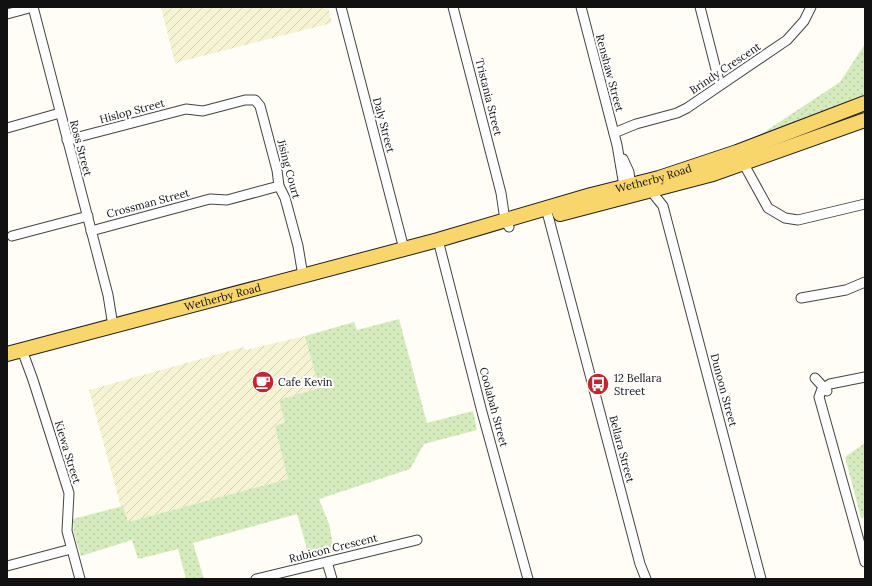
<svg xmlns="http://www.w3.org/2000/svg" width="872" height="586" font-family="Lora,serif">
<defs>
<pattern id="farmland-furrows" width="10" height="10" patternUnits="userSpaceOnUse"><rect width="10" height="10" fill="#f6f3d4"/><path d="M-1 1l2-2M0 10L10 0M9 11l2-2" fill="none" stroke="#d2cfb5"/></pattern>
<pattern id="grass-dots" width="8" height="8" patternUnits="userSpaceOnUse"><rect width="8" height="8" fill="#d5ebbd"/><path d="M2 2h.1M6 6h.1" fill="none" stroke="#b6c8a1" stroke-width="1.8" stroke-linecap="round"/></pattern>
</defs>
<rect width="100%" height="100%" fill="#fffdf5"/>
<g fill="url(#farmland-furrows)">
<polygon points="161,7 328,7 332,23 175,63"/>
<polygon points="305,336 319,388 285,422 275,426 289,479 128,522 123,506 121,507 89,390 244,347 246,350"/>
</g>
<g fill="url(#grass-dots)">
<polygon points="865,44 865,96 749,142 840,82"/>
<polygon points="399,319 427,423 473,411 477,430 424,444 410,469 319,499 329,524 333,545 326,553 309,556 297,514 193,543 204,579 186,579 178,549 138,559 132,540 81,556 74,534 73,519 123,506 128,522 288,479 275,426 285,422 279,400 319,388 305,336 354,322 357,330"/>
<polygon points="865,443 865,517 861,518 845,457"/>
</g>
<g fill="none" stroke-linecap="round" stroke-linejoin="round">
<g stroke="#444" stroke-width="11">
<g id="minor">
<polyline points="33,7 108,295 113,326"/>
<polyline points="341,7 404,249"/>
<polyline points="453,7 501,193 505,220 509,227"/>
<polyline points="581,7 617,145 624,186 627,190"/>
<polyline points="700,7 720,85"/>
<polyline points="7,14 33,7"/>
<polyline points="7,128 60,113"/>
<polyline points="614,133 636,124 677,113 687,108 787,40 804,21 811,7"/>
<polyline points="67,140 186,109 203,111 245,100 255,100 260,106 277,170 279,186 285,198 298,246 303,276"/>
<polyline points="623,159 629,172 631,189"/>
<polyline points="741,159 768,208 785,218 798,220 865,204"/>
<polyline points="651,191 663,206 761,579"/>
<polyline points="546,208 640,564 646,579"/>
<polyline points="91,231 210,199 227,200 279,186"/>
<polyline points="12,236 88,216"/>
<polyline points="438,240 482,412 528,579"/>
<polyline points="801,298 846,290 865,282"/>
<polyline points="22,350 33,380 69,493 67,531 80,579"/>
<polyline points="865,377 830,384 822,389 819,397 865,562"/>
<polyline points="815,378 827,391"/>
<polyline points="327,562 332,579"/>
<polyline points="7,566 71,549"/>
<polyline points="256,579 417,540"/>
</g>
</g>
<g stroke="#222" stroke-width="16">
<g id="primary">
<polyline points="560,214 713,174 865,120"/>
<path id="s1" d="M7,354L438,240L591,195L659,178L737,152L865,103"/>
</g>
</g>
<use href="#minor" stroke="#fff" stroke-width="9"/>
<use href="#primary" stroke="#f9d66b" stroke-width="14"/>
</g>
<defs>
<g id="cafe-disc" transform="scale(1.15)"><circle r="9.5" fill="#c4262e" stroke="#fff"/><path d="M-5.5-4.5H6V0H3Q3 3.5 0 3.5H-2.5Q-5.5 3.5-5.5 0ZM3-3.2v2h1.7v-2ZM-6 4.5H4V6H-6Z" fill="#fff"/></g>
<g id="bus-disc" transform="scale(1.15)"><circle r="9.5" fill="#c4262e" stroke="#fff"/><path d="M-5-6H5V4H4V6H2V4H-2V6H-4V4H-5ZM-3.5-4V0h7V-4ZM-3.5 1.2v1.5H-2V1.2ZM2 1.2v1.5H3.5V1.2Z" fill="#fff"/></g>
</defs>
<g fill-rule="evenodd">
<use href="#cafe-disc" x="263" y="382"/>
<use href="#bus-disc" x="598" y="384"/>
</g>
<g text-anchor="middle" stroke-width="4" stroke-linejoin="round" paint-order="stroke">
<g font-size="11" fill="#111" stroke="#fff">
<text transform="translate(725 68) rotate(-34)" y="4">Brindy Crescent</text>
<text transform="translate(610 73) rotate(75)" y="4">Renshaw Street</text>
<text transform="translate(489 97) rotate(76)" y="4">Tristania Street</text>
<text transform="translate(132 111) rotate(-15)" y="4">Hislop Street</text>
<text transform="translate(384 125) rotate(75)" y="4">Daly Street</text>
<text transform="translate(81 148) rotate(75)" y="4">Ross Street</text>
<text transform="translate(289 169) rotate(75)" y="4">Jising Court</text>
<text dy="4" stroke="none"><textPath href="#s1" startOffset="670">Wetherby Road</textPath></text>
<text transform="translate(148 203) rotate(-15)" y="4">Crossman Street</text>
<text dy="4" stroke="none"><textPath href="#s1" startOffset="223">Wetherby Road</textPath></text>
<text transform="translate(724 390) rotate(75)" y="4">Dunoon Street</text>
<text transform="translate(494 407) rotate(75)" y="4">Coolabah Street</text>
<text transform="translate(622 449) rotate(75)" y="4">Bellara Street</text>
<text transform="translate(68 452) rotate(73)" y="4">Kiewa Street</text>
<text transform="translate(333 548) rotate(-14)" y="4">Rubicon Crescent</text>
</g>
<g font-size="11" fill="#111" stroke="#fff" text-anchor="start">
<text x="614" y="382">12 Bellara<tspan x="614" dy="13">Street</tspan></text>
<text x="278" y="386">Cafe Kevin</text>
</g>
</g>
<rect width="872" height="586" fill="none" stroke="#111111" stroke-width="16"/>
</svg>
